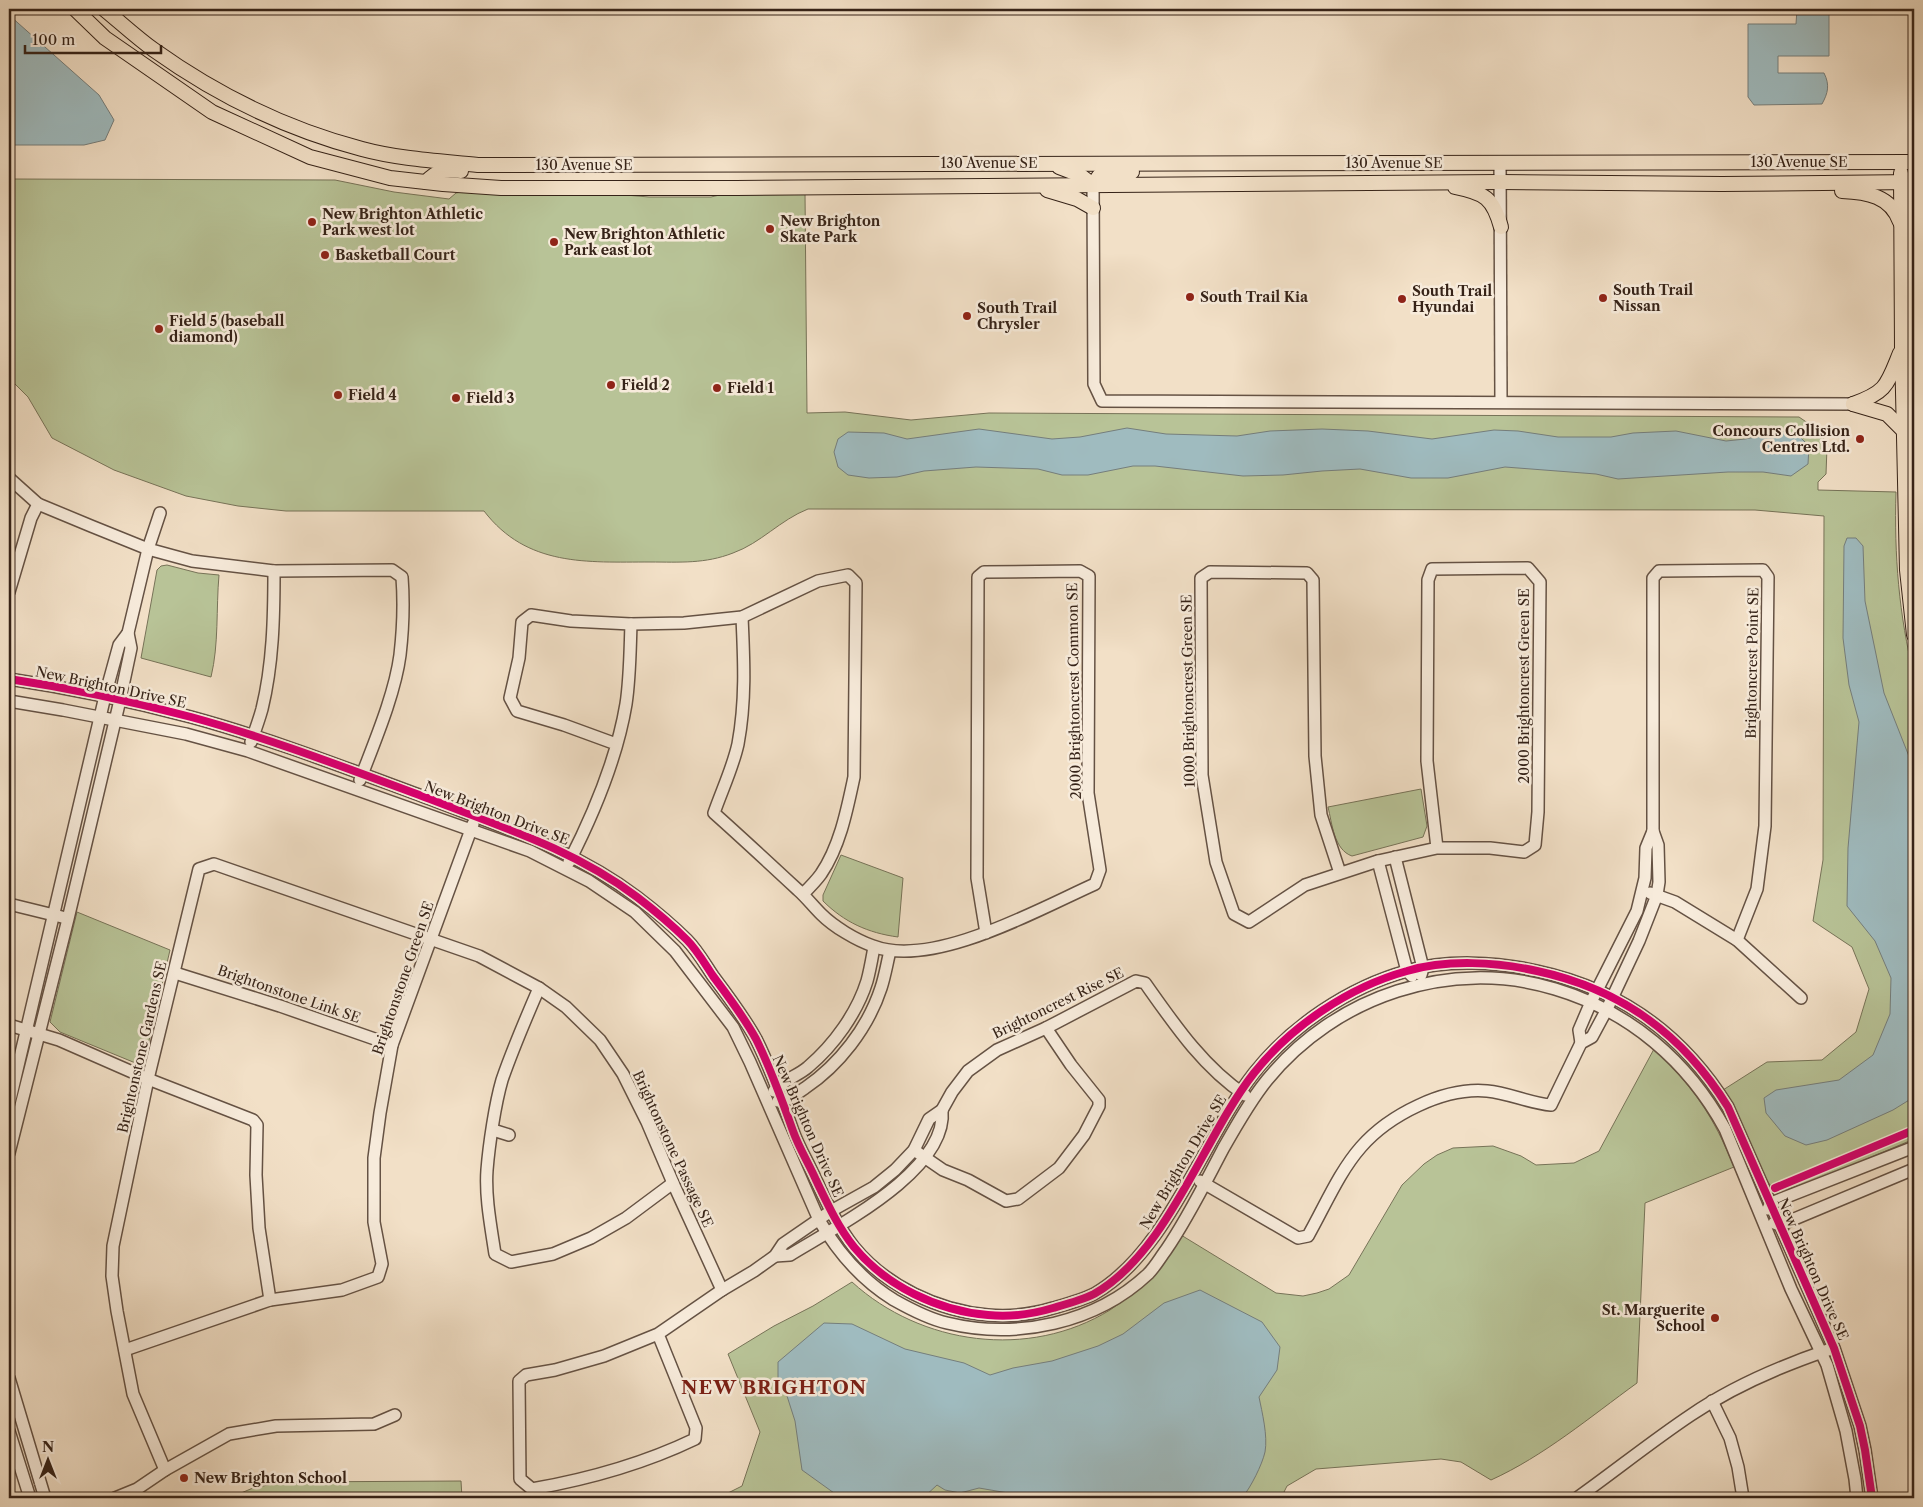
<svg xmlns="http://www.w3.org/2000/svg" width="1923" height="1507" font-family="'Libre Caslon Text',serif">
<rect width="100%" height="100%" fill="#f2e0c7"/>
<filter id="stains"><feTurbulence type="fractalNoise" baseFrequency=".004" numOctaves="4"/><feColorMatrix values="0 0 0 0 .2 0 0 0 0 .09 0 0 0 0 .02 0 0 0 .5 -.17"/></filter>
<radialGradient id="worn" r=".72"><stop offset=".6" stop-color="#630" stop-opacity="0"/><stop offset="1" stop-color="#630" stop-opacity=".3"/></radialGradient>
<g fill="#b8c397" stroke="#777358">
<path d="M9,179L335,180L394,192L449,199L456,193L467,191L601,193L649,197H711L728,193L805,192L807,413L845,412L911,420L989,413L1799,417L1821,432L1827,447L1826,474L1818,482V490L1896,492C1894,555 1899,615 1914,676V1139L1822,1178L1781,1191L1770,1185L1763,1175L1723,1090L1767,1062L1822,1060L1856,1032L1869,989L1852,947L1813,921L1823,860L1824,516L1755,510L808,509C780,520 761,543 733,553C705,564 680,562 650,562C587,562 527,567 484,511H286L238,506L186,496L114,470L52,438L28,397L9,378Z"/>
<path d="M167,565L198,573L219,575C216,609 219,644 211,677L141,658L157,570L161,566Z"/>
<path d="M1421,789L1427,826L1423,837L1352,856C1334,850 1332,823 1328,807Z"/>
<path d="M841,855L903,878L898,937C868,933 844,922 823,901V895Z"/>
<polygon points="77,912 170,950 145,1058 139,1063 133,1062 60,1032 50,1022"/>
<path d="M1654,1049C1694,1088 1713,1115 1734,1167L1645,1203L1637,1383C1590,1417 1544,1456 1491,1480L1461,1462L1441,1459L1316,1469L1287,1486L1281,1498H718L742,1486L760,1432L728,1354L774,1326L813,1306L852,1282C921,1345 1029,1360 1110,1310C1139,1292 1159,1262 1181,1235L1276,1293L1303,1296L1317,1293L1329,1289L1349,1275L1402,1185L1424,1164L1437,1155L1453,1148L1493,1146L1521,1156L1536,1165L1574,1163L1599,1151Z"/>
<polygon points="461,1481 462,1498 229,1498 253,1488 283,1482"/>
</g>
<g fill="#9fbbbf" stroke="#757e7c">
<path d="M1797,9H1829V56H1778V73H1824C1830,85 1828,93 1822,104L1754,105L1748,97V24H1796Z"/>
<polygon points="9,15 99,95 114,120 105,140 84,145 9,145"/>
<polygon points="1127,428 1166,434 1237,436 1270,431 1322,429 1368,431 1432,439 1494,430 1518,431 1558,437 1611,437 1633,433 1676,431 1726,441 1745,439 1785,431 1799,436 1809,446 1808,464 1791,476 1763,472 1728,472 1618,479 1596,474 1505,467 1448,478 1411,478 1360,469 1322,471 1283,475 1243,476 1155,466 1133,466 1088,475 1062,475 1038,469 976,467 924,471 897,477 869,478 848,475 838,467 834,452 838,439 848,432 884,433 907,439 979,429 1052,439 1080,437"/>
<polygon points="1847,538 1856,538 1863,546 1865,601 1884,693 1914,769 1914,1097 1893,1110 1827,1140 1806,1145 1785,1136 1766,1113 1764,1098 1776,1090 1839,1080 1873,1055 1890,1014 1891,978 1875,941 1847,906 1848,848 1859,722 1849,685 1843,638 1844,546"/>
<path d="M1200,1290L1262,1322L1280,1347L1277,1370L1259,1397C1262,1412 1268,1436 1265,1452C1262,1465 1251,1487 1242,1498H1019L1008,1493L979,1488L960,1493L945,1490L937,1485L923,1498H841L802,1470L795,1421L787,1396L778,1382V1362L824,1323L852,1324L905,1349L964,1363L990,1375L1013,1368L1052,1361L1098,1346L1123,1334L1164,1303Z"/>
</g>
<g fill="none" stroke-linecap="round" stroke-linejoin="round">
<g stroke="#655244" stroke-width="14">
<g id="minor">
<polyline points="1500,162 1501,402"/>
<polyline points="1093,185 1094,384 1102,401 1853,404"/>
<path d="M9,478L38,504L91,526L148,549L192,561L274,571L392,570L402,577C404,603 403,629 400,655C395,694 374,743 360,780"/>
<polyline points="9,592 31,518 38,504"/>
<path d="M742,617C744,660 746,701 738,744C733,767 722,790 714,813C742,838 770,864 798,890C806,897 813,906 821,914C834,927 856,940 873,946C933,969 1039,909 1095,884L1100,870L1088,793L1089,576L1080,571L984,572L978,577L977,878L986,933"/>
<path d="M631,624L684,623L742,617L818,581L848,575L856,583L854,777C847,810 840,846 821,874C816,881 809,888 803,894"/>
<path d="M9,679C70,688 131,701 191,717C272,739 351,770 430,799C502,827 575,850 637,897C654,910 672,925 687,940C697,950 705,964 713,976C728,996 744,1017 756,1039C771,1069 782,1100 793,1131C799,1148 809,1164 816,1180C827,1203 838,1227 854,1247C886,1286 938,1311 988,1315C1009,1317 1033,1314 1053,1308C1067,1304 1082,1300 1094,1294C1168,1252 1203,1138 1254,1073C1291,1026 1349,987 1407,971C1447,959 1497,962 1537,971C1621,989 1683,1034 1728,1107L1834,1348L1860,1426L1865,1450L1872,1498"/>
<path d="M9,701L63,710L186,734L248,751L530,851L589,881L635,912L675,951L733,1027L750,1062L819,1220C837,1251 863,1281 894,1300C910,1309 929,1319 947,1323C1017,1340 1096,1323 1148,1274C1155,1267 1160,1258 1166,1250C1188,1218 1205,1183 1223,1149C1236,1126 1250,1101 1267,1080C1335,996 1451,957 1555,989C1629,1011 1688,1061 1725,1129L1791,1289L1827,1365L1846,1431L1855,1479L1857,1498"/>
<path d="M251,742C255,731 259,720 262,709C273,664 274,617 274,571"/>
<polyline points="1395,857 1423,968 1421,975"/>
<polyline points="1378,861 1407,971 1412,976"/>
<path d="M569,862C594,813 617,758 626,704C630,678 630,651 631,624L571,621L531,615L522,622L519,658L510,698L517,711L564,725L616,744"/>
<polyline points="1340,873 1321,815 1315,756 1313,580 1307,573 1210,572 1201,578 1202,775 1216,862 1234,914 1249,922 1305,885 1378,861 1437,848 1490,848 1524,852 1535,845 1538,812 1540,582 1528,568 1432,569 1428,580 1427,761 1437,848"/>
<polyline points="1650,893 1675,902 1737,940 1801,998"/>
<polyline points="9,904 62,917"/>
<polyline points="175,973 280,1006 392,1045"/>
<path d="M539,988C526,1018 513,1048 502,1080C495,1104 489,1145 487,1170C485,1197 491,1227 495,1254L511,1262L553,1254L591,1238L626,1218L673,1183"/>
<polyline points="9,1025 59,1040 148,1079 253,1120 257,1125 256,1175 259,1228 270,1300"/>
<polyline points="1581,1043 1579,1030 1591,1002 1637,911 1645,878 1646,848 1653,831"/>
<path d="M774,1091C782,1080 798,1076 808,1067C834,1045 857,1013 867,981C870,970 872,958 874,947"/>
<path d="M778,1101C788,1102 797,1093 805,1088C839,1065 868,1028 881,988C885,976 887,963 890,951"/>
<polyline points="9,1104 105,696 119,645 128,633 148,549 160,513"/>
<polyline points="493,1130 509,1135"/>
<polyline points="914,1150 943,1170 968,1180 1006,1201 1018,1199 1059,1168 1084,1135 1099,1106 1099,1100 1071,1065 1046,1028"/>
<polyline points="9,1153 68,919 120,700 131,648 128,633"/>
<path d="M1200,1181L1298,1238L1308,1236C1325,1206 1339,1172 1361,1147C1389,1115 1444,1087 1487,1091C1509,1093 1529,1103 1551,1105L1581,1043L1592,1037L1607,1009L1639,941L1657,895L1659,882L1658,845L1653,831V578L1659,571L1763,570L1768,577L1765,826L1757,889L1737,940"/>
<polyline points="1768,1209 1771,1203 1914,1147"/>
<polyline points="1774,1223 1780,1225 1914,1169"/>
<path d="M775,1256L790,1255C835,1227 948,1171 942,1110"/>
<path d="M658,1334L696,1428L695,1439C643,1464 589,1479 532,1489L520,1479L519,1381L526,1375L555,1370L604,1356L658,1334L722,1290L754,1271L775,1256L783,1244L831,1211L874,1187L895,1170L914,1150L929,1119L942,1110L952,1092L968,1071L997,1050L1046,1028L1136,981L1145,983C1174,1024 1203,1067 1245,1095"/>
<polyline points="125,1350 270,1300 342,1290 378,1277 382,1264 374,1222 374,1158 380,1113 392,1045 473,824"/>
<polyline points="9,1378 45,1498"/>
<polyline points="1712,1401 1730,1438 1738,1467 1743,1498"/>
<polyline points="9,1431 30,1498"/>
<polyline points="165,1470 133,1394 117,1311 112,1276 113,1246 148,1079 199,869 214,864 479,956 539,988 566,1007 600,1040 623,1074 647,1122 673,1183 722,1290"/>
<polyline points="115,1498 137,1489 165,1470 229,1434 276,1426 374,1424 395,1415"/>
<path d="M1577,1498C1615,1471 1652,1441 1691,1415C1732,1387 1781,1366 1828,1350"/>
</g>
</g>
<g stroke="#362318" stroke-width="16">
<g id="major">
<polyline points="75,9 105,38 212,112 310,157 390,178 443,184 501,188 736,188 1500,182 1722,184 1914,182"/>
<path d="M104,9C120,22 136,37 154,50C217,95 286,129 362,149C399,159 439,161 478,165L1914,162"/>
<polyline points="1059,167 1080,175 1093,185"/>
<polyline points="1901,173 1902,348 1907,570 1914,635"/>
<path d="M426,182C439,169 443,170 461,171"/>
<polyline points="1093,185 1099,176 1132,172"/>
<path d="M1455,187C1485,193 1493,198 1501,227"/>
<polyline points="1047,190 1077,199 1093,208"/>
<path d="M1842,191C1867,192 1891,196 1900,222"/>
<path d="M1853,404C1887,392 1887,385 1900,353"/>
<polyline points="1853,404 1887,414 1904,431"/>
</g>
</g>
<use href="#minor" stroke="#f7ebdb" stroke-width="11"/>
<use href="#major" stroke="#f2e0c7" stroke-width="14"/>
<g stroke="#f7ebdb" stroke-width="11">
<g id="cycleway">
<path d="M9,679C70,688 131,701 191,717C272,739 351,770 430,799C502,827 575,850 637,897C654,910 672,925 687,940C697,950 705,964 713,976C728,996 744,1017 756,1039C771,1069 782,1100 793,1131C799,1148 809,1164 816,1180C827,1203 838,1227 854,1247C886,1286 938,1311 988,1315C1009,1317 1033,1314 1053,1308C1067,1304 1082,1300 1094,1294C1168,1252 1203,1138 1254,1073C1291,1026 1349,987 1407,971C1447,959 1497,962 1537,971C1621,989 1683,1034 1728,1107L1834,1348L1860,1426L1865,1450L1872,1498"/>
<polyline points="1775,1188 1914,1130"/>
</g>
</g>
<use href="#cycleway" stroke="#d6006c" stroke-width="8"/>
</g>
<g fill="#8f2418" stroke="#f7ebdb" stroke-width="2">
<circle cx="312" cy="222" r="5"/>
<circle cx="770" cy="229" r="5"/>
<circle cx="554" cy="242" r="5"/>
<circle cx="325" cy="255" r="5"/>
<circle cx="1190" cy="297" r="5"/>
<circle cx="1603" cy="298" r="5"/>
<circle cx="1402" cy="299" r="5"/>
<circle cx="967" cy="316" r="5"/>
<circle cx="159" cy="329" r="5"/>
<circle cx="611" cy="385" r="5"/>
<circle cx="717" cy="388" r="5"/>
<circle cx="338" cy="395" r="5"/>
<circle cx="456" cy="398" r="5"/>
<circle cx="1860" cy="439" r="5"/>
<circle cx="1715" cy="1318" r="5"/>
<circle cx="184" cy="1478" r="5"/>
</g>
<g text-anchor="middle" stroke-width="5" stroke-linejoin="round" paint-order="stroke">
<g font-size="14" fill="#362318" stroke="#f7ebdb">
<text x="1799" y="167">130 Avenue SE</text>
<text x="989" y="168">130 Avenue SE</text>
<text x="1394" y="168">130 Avenue SE</text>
<text x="584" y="170">130 Avenue SE</text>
<text transform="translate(1752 663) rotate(-89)" y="5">Brightoncrest Point SE</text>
<text transform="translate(1524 686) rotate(-90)" y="5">2000 Brightoncrest Green SE</text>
<text transform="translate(111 687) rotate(12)" y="5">New Brighton Drive SE</text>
<text transform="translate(1074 691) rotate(-91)" y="5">2000 Brightoncrest Common SE</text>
<text transform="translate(1188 691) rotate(-91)" y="5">1000 Brightoncrest Green SE</text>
<text transform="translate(497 813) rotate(21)" y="5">New Brighton Drive SE</text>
<text transform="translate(403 978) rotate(-71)" y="5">Brightonstone Green SE</text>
<text transform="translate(289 994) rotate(19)" y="5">Brightonstone Link SE</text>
<text transform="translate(1058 1003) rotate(-26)" y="5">Brightoncrest Rise SE</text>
<text transform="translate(142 1047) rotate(-77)" y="5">Brightonstone Gardens SE</text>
<text transform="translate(808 1126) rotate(66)" y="5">New Brighton Drive SE</text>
<text transform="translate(673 1149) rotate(65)" y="5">Brightonstone Passage SE</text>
<text transform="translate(1183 1162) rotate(-59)" y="5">New Brighton Drive SE</text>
<text transform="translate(1813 1269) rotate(66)" y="5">New Brighton Drive SE</text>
</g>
<g font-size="14" font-weight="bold" fill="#362318" stroke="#f7ebdb" text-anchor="start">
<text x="322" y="219">New Brighton Athletic<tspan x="322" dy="16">Park west lot</tspan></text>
<text x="780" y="226">New Brighton<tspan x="780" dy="16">Skate Park</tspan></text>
<text x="564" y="239">New Brighton Athletic<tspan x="564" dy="16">Park east lot</tspan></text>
<text x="335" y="260">Basketball Court</text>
<text x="1613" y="295">South Trail<tspan x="1613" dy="16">Nissan</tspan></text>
<text x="1412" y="296">South Trail<tspan x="1412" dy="16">Hyundai</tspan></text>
<text x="1200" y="302">South Trail Kia</text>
<text x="977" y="313">South Trail<tspan x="977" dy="16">Chrysler</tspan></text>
<text x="169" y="326">Field 5 (baseball<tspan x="169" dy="16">diamond)</tspan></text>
<text x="621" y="390">Field 2</text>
<text x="727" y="393">Field 1</text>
<text x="348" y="400">Field 4</text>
<text x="466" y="403">Field 3</text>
<text x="1850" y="436" text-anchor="end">Concours Collision<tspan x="1850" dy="16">Centres Ltd.</tspan></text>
<text x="1705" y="1315" text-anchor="end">St. Marguerite<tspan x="1705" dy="16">School</tspan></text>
<text x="194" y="1483">New Brighton School</text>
</g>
<g font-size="19" font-weight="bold" letter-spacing="1" fill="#7a1f14" stroke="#f7ebdb">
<text x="774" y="1394">NEW BRIGHTON</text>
</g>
</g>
<rect width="1923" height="1507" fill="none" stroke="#f2e0c7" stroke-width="30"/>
<rect x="10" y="10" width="1903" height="1487" fill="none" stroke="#362318" stroke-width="2.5"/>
<rect x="15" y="15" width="1893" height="1477" fill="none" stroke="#362318"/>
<g transform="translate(48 1460)" stroke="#f7ebdb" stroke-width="4" paint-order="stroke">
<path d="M0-4L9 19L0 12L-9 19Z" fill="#362318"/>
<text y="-8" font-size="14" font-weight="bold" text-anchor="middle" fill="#362318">N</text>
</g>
<path d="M25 45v8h136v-8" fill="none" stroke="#362318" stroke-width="2.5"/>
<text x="32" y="45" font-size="15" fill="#362318" stroke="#f7ebdb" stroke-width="4" paint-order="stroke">100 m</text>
<rect width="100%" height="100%" filter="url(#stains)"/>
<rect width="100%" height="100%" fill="url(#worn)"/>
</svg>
